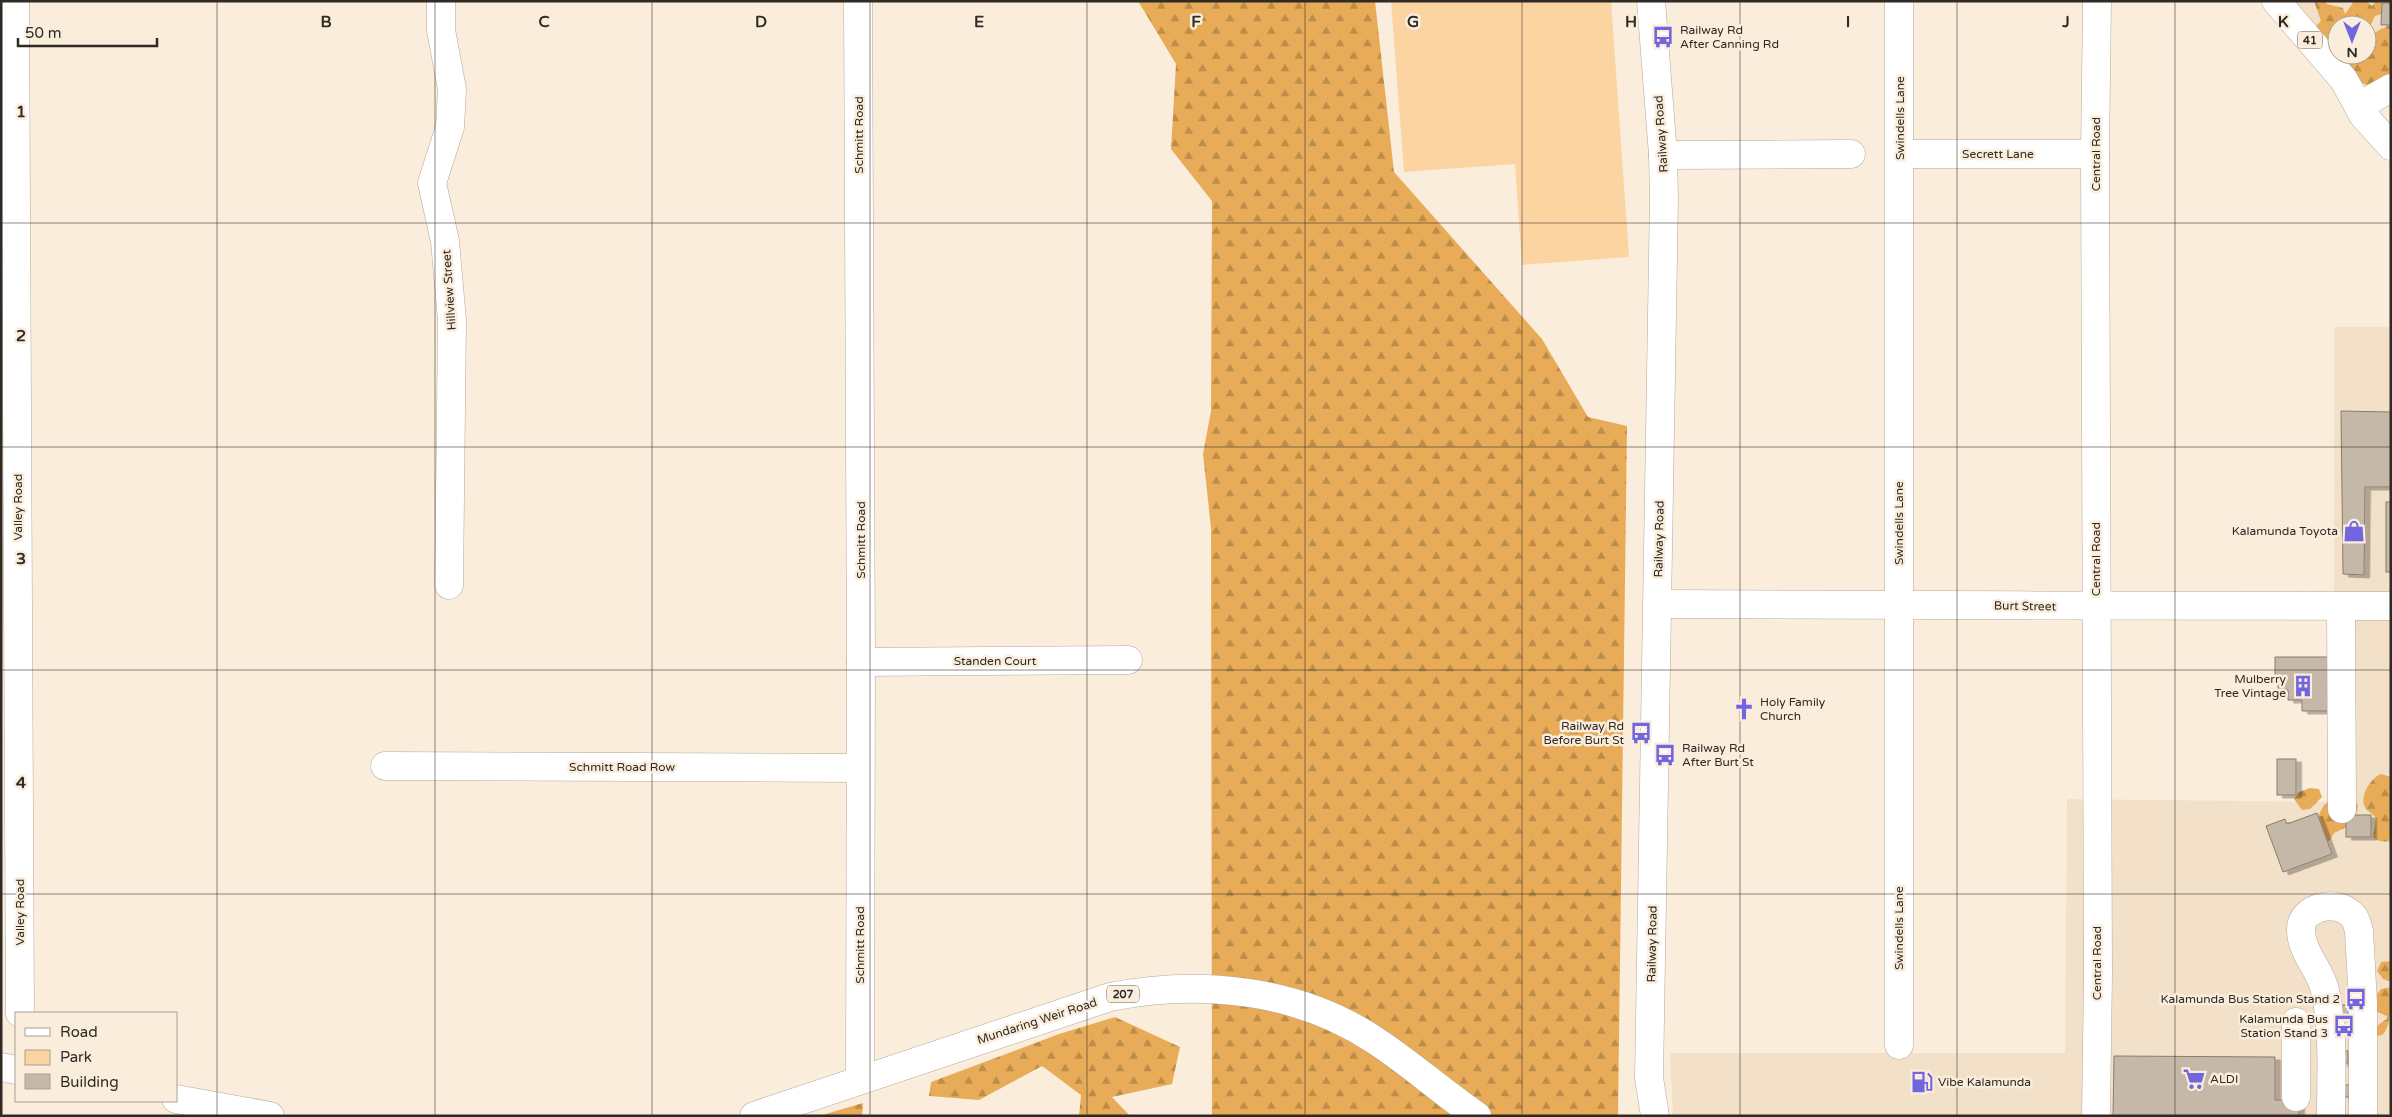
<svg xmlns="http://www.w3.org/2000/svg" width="2392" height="1117" font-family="'Varela Round',sans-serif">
<defs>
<pattern id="forest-firs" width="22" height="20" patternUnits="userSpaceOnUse" patternTransform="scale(1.25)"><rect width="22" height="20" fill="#e8ac59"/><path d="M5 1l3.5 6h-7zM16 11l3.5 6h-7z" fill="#bc8c49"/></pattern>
<filter id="shadow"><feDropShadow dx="5.5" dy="3" stdDeviation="0" flood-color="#0004"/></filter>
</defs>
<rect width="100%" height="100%" fill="#faeddc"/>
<g fill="#f3e0c9" fill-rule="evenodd">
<path d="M2295,1H2391V57L2324,58ZM2337,25H2367V55H2337Z"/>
<polygon points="2334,327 2391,327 2391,1116 1673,1116 1670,1053 2065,1053 2067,799 2334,802"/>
</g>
<g fill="url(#forest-firs)">
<polygon points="1138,1 1375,1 1394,172 1542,339 1588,417 1627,426 1618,1116 1212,1116 1211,528 1203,454 1211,411 1212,201 1171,149 1176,64"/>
<polygon points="2314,1 2325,1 2327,4 2343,8 2345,14 2354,1 2366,1 2372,6 2376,1 2382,1 2382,14 2375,16 2367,33 2367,25 2337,25 2337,49 2333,49 2311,31 2321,21"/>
<path d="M2391,26V94C2370,88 2346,81 2348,55H2367V38L2381,29Z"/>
<path d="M2381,774L2391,777V841C2384,842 2378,842 2373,837L2376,818C2373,813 2367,812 2365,807C2359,796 2371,778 2381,774Z"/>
<polygon points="2310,788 2319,789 2322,797 2310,809 2302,810 2294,799 2299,792"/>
<polygon points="2352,796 2358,805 2357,812 2349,826 2334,833 2330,840 2325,843 2317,818 2324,805 2334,797"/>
<polygon points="2391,961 2391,982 2383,979 2377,971 2381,962"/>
<path d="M2391,987C2391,1001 2392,1043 2374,1035C2375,1026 2379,1024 2387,1019V1016L2375,1011L2377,994L2381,989Z"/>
<polygon points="1115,1017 1180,1047 1172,1084 1112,1097 1130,1116 1079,1116 1081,1095 1042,1066 979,1100 929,1096 931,1082 1059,1034"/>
<polygon points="863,1103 862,1116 819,1116"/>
</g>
<polygon fill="#fbd4a1" points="1391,1 1611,1 1629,257 1522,265 1515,164 1404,172"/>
<g fill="#c5b8a8" stroke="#887c6d" filter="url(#shadow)">
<polygon points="2382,3 2391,3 2391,25 2381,25"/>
<polygon points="2341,411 2391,412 2391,487 2365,487 2364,575 2343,574"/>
<rect x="2386" y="502" width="5" height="70"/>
<polygon points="2275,657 2329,657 2329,711 2302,711 2302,700 2288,700 2288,690 2278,690 2278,682 2275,682"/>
<rect x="2277" y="759" width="19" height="36"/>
<polygon points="2317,813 2332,854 2283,872 2266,826 2285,819 2287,824"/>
<rect x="2346" y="815" width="25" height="22"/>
<rect x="2342" y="1005" width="6" height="13"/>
<rect x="2342" y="1051" width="6" height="12"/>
<polygon points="2114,1056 2275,1057 2275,1100 2299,1100 2299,1116 2113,1116"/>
<polygon points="2344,1085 2350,1085 2349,1097 2343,1097"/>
</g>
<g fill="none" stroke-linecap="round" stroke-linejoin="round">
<g stroke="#b5a898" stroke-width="29">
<g id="minor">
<polyline points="15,1 20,1013"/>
<polyline points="441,1 441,30 452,89 450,127 432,183 445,241 452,320 449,585"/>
<polyline points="858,1 861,662 860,1079"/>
<polyline points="1651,1 1663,155 1664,198 1649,1078 1655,1116"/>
<polyline points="2370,100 2391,88"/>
<polyline points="1900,154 2095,154"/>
<polyline points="1663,155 1851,154"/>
<path d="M1658,604C1902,604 2147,607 2391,606"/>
<polyline points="2341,606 2342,809"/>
<polyline points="861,662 1128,660"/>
<polyline points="385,766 860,768"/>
<polyline points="1899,1045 1899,1"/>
<polyline points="2296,1097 2296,1022"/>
<polyline points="2096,1116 2098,974 2095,154 2097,1"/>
<path d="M2331,1116C2331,1074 2334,1031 2325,990C2320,969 2301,952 2301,930C2300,907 2336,899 2351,914C2356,918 2357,924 2359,931L2363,1003V1116"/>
</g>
</g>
<g stroke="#b5a898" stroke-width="29">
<g id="major">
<polyline points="2276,1 2344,80 2363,115 2391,146"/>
<polyline points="1,1067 16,1070"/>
<polyline points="176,1099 270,1116"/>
<path d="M754,1116L1110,997C1199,979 1299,989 1376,1041C1411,1064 1442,1092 1477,1116"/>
</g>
</g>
<use href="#minor" stroke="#fff" stroke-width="28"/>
<use href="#major" stroke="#fff" stroke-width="28"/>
</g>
<path fill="none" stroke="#2f2a24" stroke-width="1" stroke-opacity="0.55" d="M217,1V1116M435,1V1116M652,1V1116M870,1V1116M1087,1V1116M1305,1V1116M1522,1V1116M1740,1V1116M1957,1V1116M2175,1V1116M1,223H2391M1,447H2391M1,670H2391M1,894H2391"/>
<defs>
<g id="bus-bare" transform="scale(1.725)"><path d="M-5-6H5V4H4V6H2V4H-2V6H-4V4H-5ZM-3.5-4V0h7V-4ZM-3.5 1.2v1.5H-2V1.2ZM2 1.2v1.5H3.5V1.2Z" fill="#7166e0" stroke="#faeddc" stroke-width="2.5" paint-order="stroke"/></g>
<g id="shop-bare" transform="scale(1.725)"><path d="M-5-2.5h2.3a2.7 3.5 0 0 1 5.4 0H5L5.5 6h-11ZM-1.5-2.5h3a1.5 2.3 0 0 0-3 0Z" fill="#7166e0" stroke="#faeddc" stroke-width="2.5" paint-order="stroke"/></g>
<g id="building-bare" transform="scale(1.725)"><path d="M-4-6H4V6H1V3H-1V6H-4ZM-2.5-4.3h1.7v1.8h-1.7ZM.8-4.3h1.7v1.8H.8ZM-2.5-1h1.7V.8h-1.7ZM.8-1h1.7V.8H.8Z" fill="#7166e0" stroke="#faeddc" stroke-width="2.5" paint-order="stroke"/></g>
<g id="church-bare" transform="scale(1.725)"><path d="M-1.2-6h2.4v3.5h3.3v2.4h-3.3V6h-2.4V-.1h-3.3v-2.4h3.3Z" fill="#7166e0" stroke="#faeddc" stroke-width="2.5" paint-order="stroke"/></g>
<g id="supermarket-bare" transform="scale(1.725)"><path d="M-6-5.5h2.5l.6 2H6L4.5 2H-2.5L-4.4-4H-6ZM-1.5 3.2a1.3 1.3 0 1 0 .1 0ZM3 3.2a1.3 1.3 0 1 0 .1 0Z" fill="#7166e0" stroke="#faeddc" stroke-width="2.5" paint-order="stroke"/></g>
<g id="fuel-bare" transform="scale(1.725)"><path d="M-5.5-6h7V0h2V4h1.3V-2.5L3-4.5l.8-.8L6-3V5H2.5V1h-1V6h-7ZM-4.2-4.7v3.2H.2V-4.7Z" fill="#7166e0" stroke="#faeddc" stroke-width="2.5" paint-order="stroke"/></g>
</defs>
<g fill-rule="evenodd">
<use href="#bus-bare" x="1663" y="37"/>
<use href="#shop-bare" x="2354" y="531"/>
<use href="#building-bare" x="2303" y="686"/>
<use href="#church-bare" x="1744" y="709"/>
<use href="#bus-bare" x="1641" y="733"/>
<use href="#bus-bare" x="1665" y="755"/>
<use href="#bus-bare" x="2356" y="999"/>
<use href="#bus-bare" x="2344" y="1026"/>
<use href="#supermarket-bare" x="2194" y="1079"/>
<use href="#fuel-bare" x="1922" y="1082"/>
</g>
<g text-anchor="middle" stroke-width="5" stroke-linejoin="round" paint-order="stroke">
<g fill="#faeddc" stroke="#6c645b" stroke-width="1">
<rect x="2297.5" y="31.5" width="25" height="17" rx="4"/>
<rect x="1107" y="985.5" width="32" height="17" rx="4"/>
</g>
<g font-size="11" font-weight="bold" fill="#2f2a24">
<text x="2310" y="44">41</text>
<text x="1123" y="998">207</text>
</g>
<g font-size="12" fill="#2f2a24" stroke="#faeddc" text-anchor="start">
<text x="1680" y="34">Railway Rd<tspan x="1680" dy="14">After Canning Rd</tspan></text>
<text x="2338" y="535" text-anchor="end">Kalamunda Toyota</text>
<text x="2286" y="683" text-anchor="end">Mulberry<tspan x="2286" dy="14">Tree Vintage</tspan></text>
<text x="1760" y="706">Holy Family<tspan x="1760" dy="14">Church</tspan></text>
<text x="1624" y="730" text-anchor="end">Railway Rd<tspan x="1624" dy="14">Before Burt St</tspan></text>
<text x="1682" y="752">Railway Rd<tspan x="1682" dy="14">After Burt St</tspan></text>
<text x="2340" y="1003" text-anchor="end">Kalamunda Bus Station Stand 2</text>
<text x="2328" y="1023" text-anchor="end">Kalamunda Bus<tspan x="2328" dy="14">Station Stand 3</tspan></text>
<text x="2210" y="1083">ALDI</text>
<text x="1938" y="1086">Vibe Kalamunda</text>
</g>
<g font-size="12" fill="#2f2a24" stroke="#faeddc">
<text transform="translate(1900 118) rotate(-90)" y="4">Swindells Lane</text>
<text transform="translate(1661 134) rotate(-94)" y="4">Railway Road</text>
<text transform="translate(859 135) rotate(-90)" y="4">Schmitt Road</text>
<text x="1998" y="158">Secrett Lane</text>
<text transform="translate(2096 154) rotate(-90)" y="4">Central Road</text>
<text transform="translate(449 290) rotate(-94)" y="4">Hillview Street</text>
<text transform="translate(18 507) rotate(-90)" y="4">Valley Road</text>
<text transform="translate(1899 523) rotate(-90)" y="4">Swindells Lane</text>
<text transform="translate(1659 539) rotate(-89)" y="4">Railway Road</text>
<text transform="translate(861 540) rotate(-90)" y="4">Schmitt Road</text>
<text transform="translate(2096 559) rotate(-90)" y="4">Central Road</text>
<text transform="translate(2025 606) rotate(1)" y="4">Burt Street</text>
<text x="995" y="665">Standen Court</text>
<text x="622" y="771">Schmitt Road Row</text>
<text transform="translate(20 912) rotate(-90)" y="4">Valley Road</text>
<text transform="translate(1899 928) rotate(-90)" y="4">Swindells Lane</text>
<text transform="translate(1652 944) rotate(-89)" y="4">Railway Road</text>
<text transform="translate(860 945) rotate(-90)" y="4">Schmitt Road</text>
<text transform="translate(2097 963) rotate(-90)" y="4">Central Road</text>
<text transform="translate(1037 1021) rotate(-18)" y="4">Mundaring Weir Road</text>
</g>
</g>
<g font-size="16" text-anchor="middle" font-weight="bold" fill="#2f2a24" stroke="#faeddc" stroke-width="5" stroke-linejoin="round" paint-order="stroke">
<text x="326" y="27">B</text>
<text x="544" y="27">C</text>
<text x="761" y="27">D</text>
<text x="979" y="27">E</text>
<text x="1196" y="27">F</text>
<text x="1413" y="27">G</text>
<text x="1631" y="27">H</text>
<text x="1848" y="27">I</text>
<text x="2066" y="27">J</text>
<text x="2283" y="27">K</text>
<text x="21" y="117">1</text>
<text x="21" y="341">2</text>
<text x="21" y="564">3</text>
<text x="21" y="788">4</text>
</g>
<rect width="2392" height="1117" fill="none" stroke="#2f2a24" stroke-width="5"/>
<rect x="15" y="1012" width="162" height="90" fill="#faeddc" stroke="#a99f92"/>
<rect x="25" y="1028" width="25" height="8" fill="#ffffff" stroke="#a99f92"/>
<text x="60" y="1037" font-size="15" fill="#2f2a24">Road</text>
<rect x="25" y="1050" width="25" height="15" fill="#fbd4a1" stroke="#a99f92"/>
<text x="60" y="1062" font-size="15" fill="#2f2a24">Park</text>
<rect x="25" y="1074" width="25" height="15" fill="#c5b8a8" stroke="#a99f92"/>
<text x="60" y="1087" font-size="15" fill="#2f2a24">Building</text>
<g transform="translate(2352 40) rotate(180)"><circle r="24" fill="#faeddc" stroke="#a99f92"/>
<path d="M0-4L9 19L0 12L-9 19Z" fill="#7166e0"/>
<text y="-8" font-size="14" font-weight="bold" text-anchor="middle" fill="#2f2a24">N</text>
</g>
<path d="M18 38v8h139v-8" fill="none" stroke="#2f2a24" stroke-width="2.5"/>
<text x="25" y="38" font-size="15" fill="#2f2a24" stroke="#faeddc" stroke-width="4" paint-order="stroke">50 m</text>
</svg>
